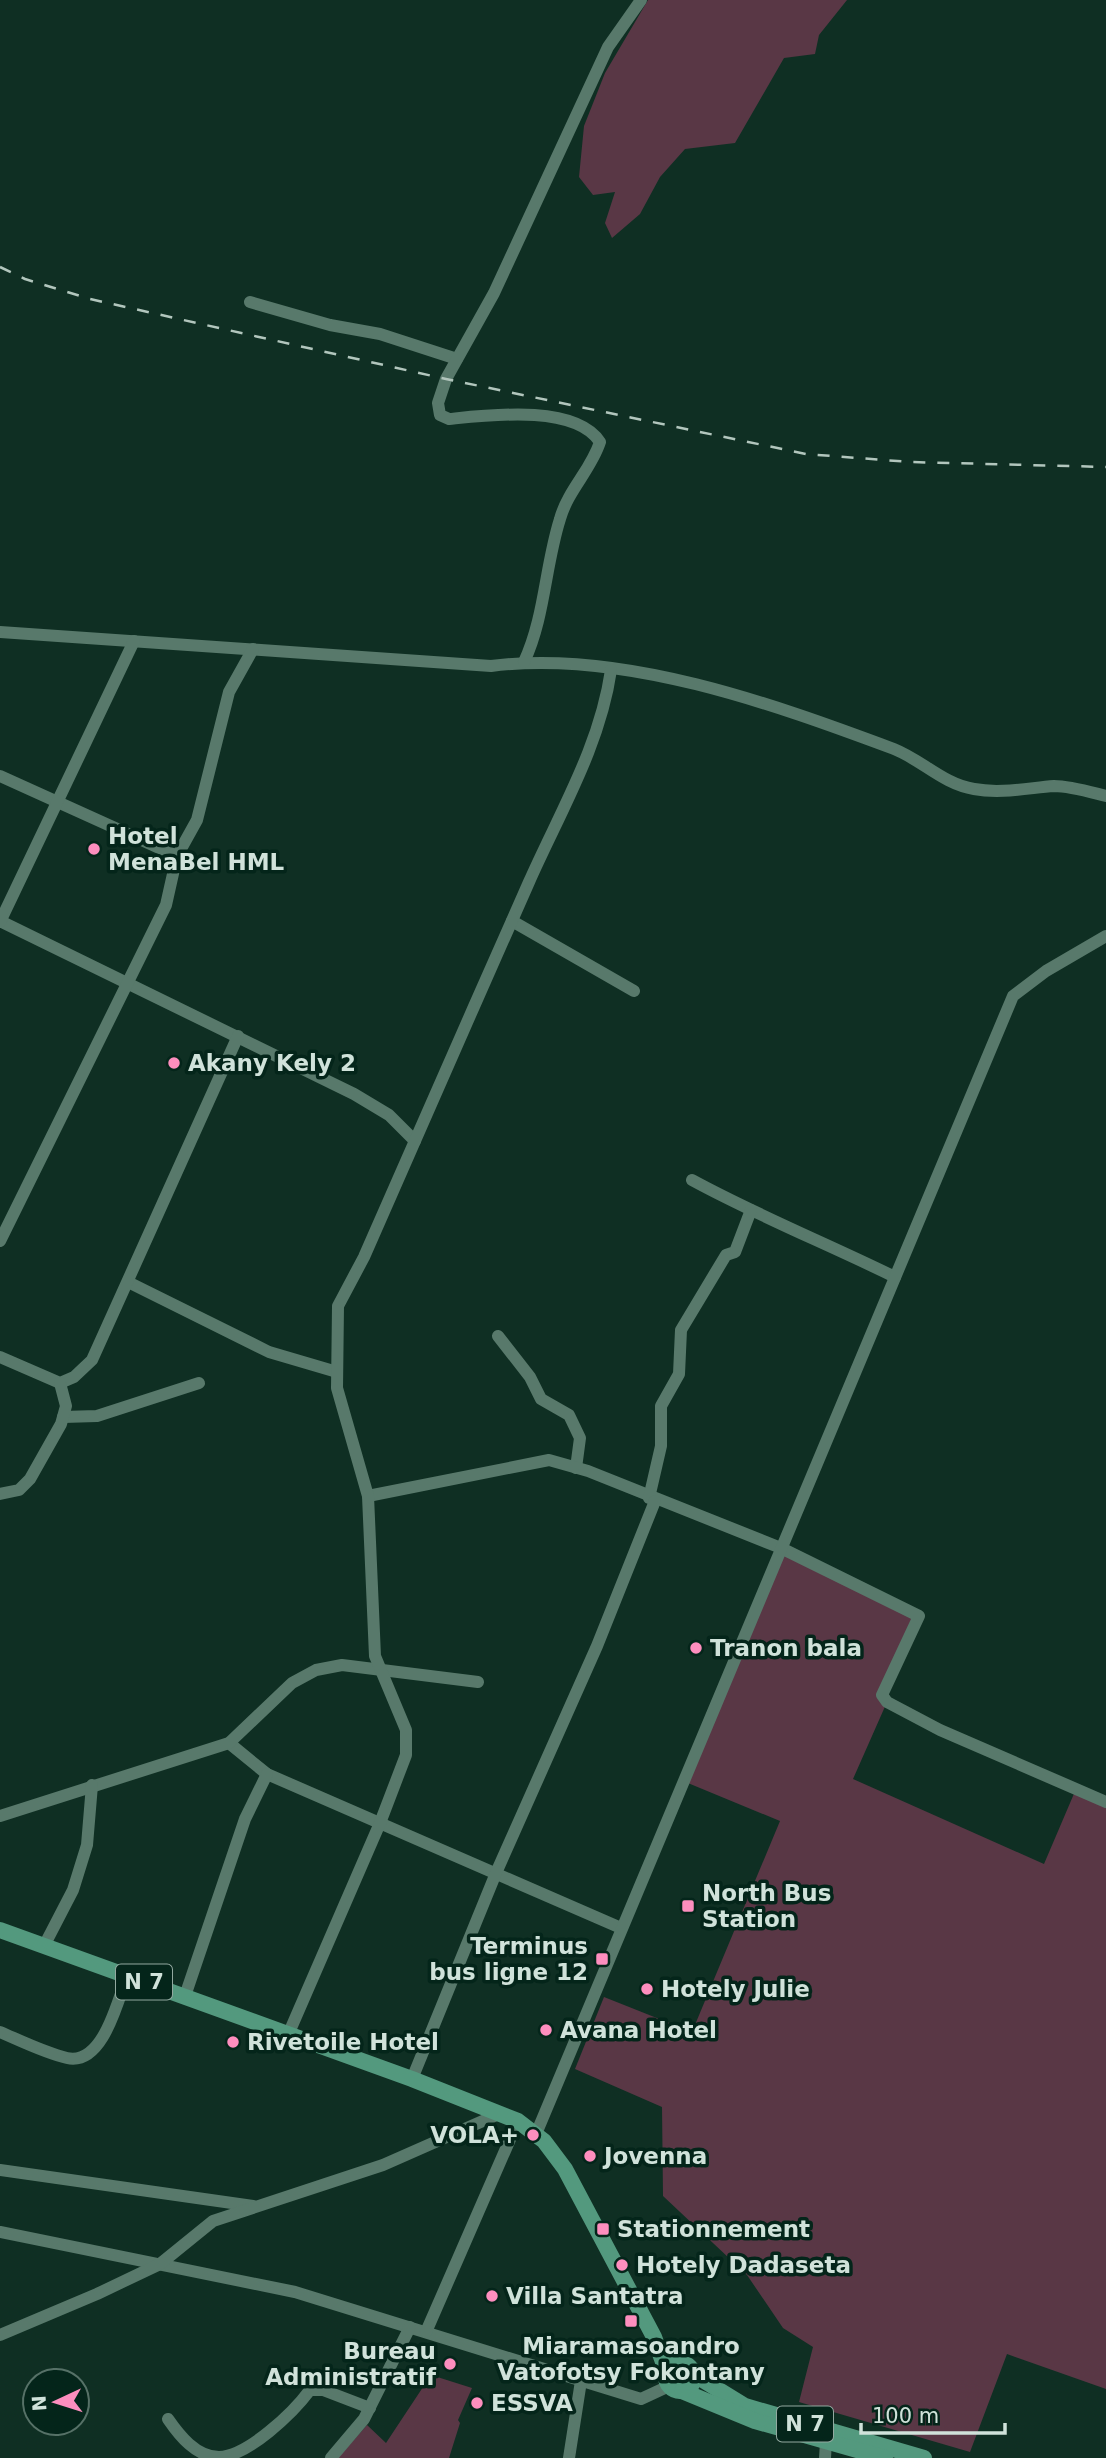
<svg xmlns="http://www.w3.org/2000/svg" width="1106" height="2458" font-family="'DejaVu Sans',sans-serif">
<rect width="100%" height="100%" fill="#0f2f23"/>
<g fill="#593745">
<polygon points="648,0 847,0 819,35 815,54 784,58 735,143 685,149 660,177 640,214 612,238 605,223 615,192 593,195 579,177 584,126 605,73"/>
<polygon points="781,1548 919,1616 883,1694 887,1702 853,1779 1044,1864 1076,1789 1106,1802 1106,2389 1007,2354 970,2452 799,2402 813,2347 783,2328 747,2275 663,2196 662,2107 575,2069 604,1997 692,2032 780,1821 683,1781"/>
<polygon points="431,2375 472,2388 458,2420 460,2423 449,2458 338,2458 367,2425 386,2443"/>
</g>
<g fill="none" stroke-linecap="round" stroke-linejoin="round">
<g stroke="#58796b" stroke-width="12">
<polyline points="250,302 330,325 380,334 457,359"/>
<path d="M0,632L491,666C622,649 773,704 894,749C922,760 943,784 974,789C1000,794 1028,788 1054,786C1070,786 1090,792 1106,796"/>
<path d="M524,662C545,617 545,566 560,519C568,490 591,470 600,442C575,404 489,415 449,419L440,415L438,403L446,379L494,293L608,47L641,0"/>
<polyline points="0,776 177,856"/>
<polyline points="0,921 354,1094 389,1115 415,1141"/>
<polyline points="512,921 634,991"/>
<polyline points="0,922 134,641"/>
<path d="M692,1180C758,1216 828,1244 895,1277"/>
<polyline points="0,1241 166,905 177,856 197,820 229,692 253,649"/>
<polyline points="128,1282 269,1352 337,1372"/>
<polyline points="498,1336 530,1377 541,1399 569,1415 580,1438 576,1468"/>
<polyline points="0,1357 60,1383 74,1377 92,1360 238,1036"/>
<polyline points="63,1417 97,1416 199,1383"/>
<polyline points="0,1494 19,1490 30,1479 61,1424 66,1406 60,1383"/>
<polyline points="368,1496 549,1460 588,1471 781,1548 919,1616 882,1695 887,1702 940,1730 1106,1802"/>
<polyline points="649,1498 661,1446 661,1406 679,1374 681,1330 726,1255 735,1252 751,1210"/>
<polyline points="229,1743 267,1774 621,1928"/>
<polyline points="0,1816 229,1743 292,1683 316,1670 342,1665 478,1682"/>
<polyline points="44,1946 73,1890 87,1845 92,1785"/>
<polyline points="185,1996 245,1819 267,1774"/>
<path d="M0,2032C21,2041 45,2053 67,2058C103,2066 118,2000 127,1976"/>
<path d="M288,2035L380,1823L406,1755V1730L375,1656L368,1496L337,1388L338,1306L364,1257C418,1132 474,1007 529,882C560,812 600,746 611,670"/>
<polyline points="412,2079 496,1873 597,1646 655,1501"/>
<polyline points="536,2134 1013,996 1046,971 1106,936"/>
<polyline points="0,2170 253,2206"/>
<polyline points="0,2232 295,2292 641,2399 669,2386"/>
<polyline points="426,2332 518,2121"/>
<polyline points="0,2335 97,2294 160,2264 213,2221 383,2165 501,2113"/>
<path d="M168,2419C179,2435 196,2457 219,2457C248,2456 293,2413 310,2390H323L370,2408"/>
<polyline points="331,2458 364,2419 410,2327"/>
<polyline points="569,2458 581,2381"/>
<polyline points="825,2458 826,2442"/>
</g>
<g stroke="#53997e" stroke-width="16">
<polyline points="0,1930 412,2079 518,2121 544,2141 565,2169 654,2337 667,2373"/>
<circle cx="680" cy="2377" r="14"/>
<polyline points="693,2374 745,2406 924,2458"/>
<polyline points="682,2391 755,2421 885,2458"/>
</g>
<polyline stroke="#b2c6bd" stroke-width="2.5" stroke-dasharray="12 12" stroke-linecap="butt" points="0,267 25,279 90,299 446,379 806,454 910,462 1106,467"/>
</g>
<g fill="#fd8ebe" stroke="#04251a" stroke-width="2.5">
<circle cx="94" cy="849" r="7"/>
<circle cx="174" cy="1063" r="7"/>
<circle cx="696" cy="1648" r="7"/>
<rect x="681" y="1899" width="14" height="14" rx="3.5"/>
<rect x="595" y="1952" width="14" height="14" rx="3.5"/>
<circle cx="647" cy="1989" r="7"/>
<circle cx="546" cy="2030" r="7"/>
<circle cx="233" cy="2042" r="7"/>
<circle cx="533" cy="2135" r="7"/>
<circle cx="590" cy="2156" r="7"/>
<rect x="596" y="2222" width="14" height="14" rx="3.5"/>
<circle cx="622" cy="2265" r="7"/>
<circle cx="492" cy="2296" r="7"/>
<rect x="624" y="2314" width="14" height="14" rx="3.5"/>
<circle cx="450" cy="2364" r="7"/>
<circle cx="477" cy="2403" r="7"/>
</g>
<g text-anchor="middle" stroke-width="7" stroke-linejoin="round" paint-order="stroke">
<g fill="#04251a" stroke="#93a9a0" stroke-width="2">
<rect x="116" y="1964.5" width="56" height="35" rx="5"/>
<rect x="777" y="2406.5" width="56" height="35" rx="5"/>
</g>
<g font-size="21" font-weight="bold" fill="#d0e2da">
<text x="144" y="1989">N 7</text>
<text x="805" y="2431">N 7</text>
</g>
<g font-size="23" font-weight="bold" fill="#d0e2da" stroke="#04251a" text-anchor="start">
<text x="108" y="844">Hotel<tspan x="108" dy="26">MenaBel HML</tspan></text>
<text x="188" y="1071">Akany Kely 2</text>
<text x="710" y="1656">Tranon bala</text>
<text x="702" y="1901">North Bus<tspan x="702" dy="26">Station</tspan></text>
<text x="588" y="1954" text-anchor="end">Terminus<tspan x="588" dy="26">bus ligne 12</tspan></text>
<text x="661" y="1997">Hotely Julie</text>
<text x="560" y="2038">Avana Hotel</text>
<text x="247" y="2050">Rivetoile Hotel</text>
<text x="519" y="2143" text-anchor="end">VOLA+</text>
<text x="604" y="2164">Jovenna</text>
<text x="617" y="2237">Stationnement</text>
<text x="636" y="2273">Hotely Dadaseta</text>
<text x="506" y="2304">Villa Santatra</text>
<text x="631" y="2354" text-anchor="middle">Miaramasoandro<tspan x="631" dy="26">Vatofotsy Fokontany</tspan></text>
<text x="436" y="2359" text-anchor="end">Bureau<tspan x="436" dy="26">Administratif</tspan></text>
<text x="491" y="2411">ESSVA</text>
</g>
</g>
<g transform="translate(56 2402) rotate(266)"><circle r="33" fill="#04251a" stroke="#567167" stroke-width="2"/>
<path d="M0-5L12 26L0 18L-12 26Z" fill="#fd8ebe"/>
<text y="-10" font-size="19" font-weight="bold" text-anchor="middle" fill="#d0e2da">N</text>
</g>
<path d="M861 2423v10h144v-10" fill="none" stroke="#d0e2da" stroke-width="3.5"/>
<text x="872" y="2423" font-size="21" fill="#d0e2da" stroke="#04251a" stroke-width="5" paint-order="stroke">100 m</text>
</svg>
